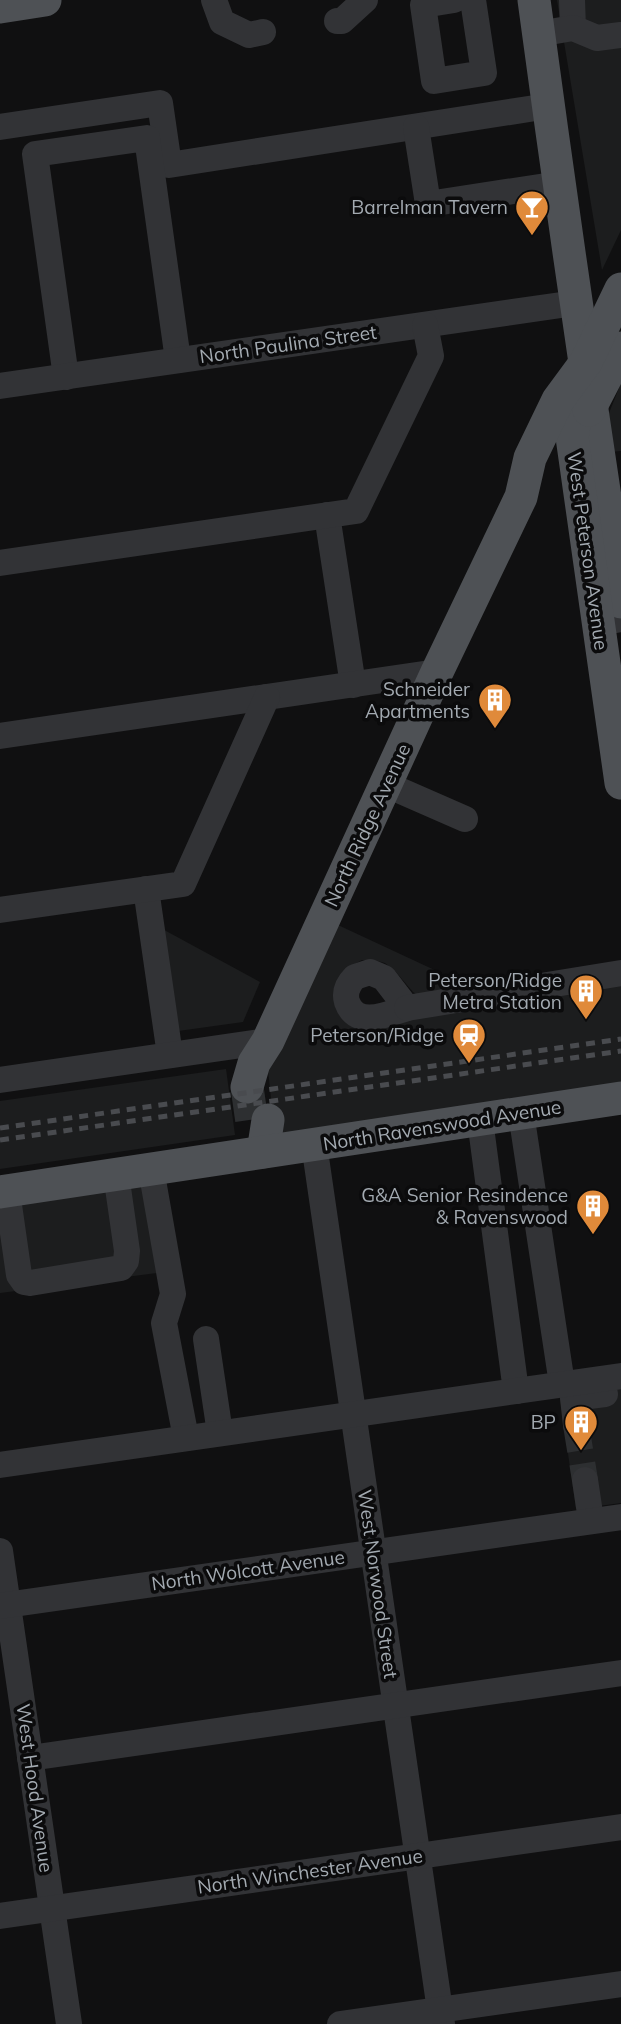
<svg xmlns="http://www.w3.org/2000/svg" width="621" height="2024" font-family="Mulish,sans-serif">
<rect width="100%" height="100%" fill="#101011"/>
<g fill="#1c1d1e">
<polygon points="557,0 621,0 621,230 602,270"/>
<polygon points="621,383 621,451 610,452 607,418"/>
<polygon points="155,925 260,982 243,1022 171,1032"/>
<polygon points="338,925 471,987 420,997 413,992 395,971 385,963 374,960 362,960 351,966 337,999 408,1019 621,985 621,1085 281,1134 273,1117 268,1070"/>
<polygon points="226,1069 235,1135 0,1169 0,1101"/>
<polygon points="144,1181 157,1273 0,1293 0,1200"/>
<polygon points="621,1383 621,1503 576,1509 559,1391"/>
</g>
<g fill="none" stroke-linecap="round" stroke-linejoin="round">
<polyline stroke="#2d2f31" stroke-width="26" stroke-dasharray="26 13" stroke-linecap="butt" points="576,1425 585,1480"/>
<polyline stroke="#2d2f31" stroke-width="33" stroke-dasharray="33 17" stroke-linecap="butt" points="247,1087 252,1122"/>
<g stroke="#323336" stroke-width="26">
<polyline points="214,0 222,22 249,35 263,32"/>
<polyline points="454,0 423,5 434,81 484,73 473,0"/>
<polyline points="572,0 573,28"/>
<polyline points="337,21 342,21 365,0"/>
<polyline points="538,34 573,28 597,38 621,35"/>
<polyline points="0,127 160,103 169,165 548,106"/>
<polyline points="416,127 428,204 559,184"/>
<polyline points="66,377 35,154 147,138 178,360"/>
<polyline points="0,386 575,303"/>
<polyline points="327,515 353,685"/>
<polyline points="0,563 356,511 431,356 425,325"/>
<polyline points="598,623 621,619"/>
<polyline points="0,736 437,672"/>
<polyline points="385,784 465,819"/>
<polyline points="146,889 170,1055"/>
<polyline points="0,910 183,884 267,697"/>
<path d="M370,972L384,978L407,1008C388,1014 357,1029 347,1002C344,992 348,984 355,977Z"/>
<polyline points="407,1008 621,973"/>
<polyline points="0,1080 268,1041"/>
<polyline points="521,1113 562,1384"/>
<polyline points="480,1120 516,1391"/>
<polyline points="314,1144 442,2024"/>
<polyline points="151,1169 173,1294 164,1323 186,1438"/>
<polyline points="7,1191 19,1275 24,1282 30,1283 121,1268 126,1261 127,1251 116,1174"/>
<polyline points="206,1339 220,1433"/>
<polyline points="576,1425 573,1398 605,1394"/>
<polyline points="0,1465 621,1376"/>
<polyline points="585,1480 591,1520"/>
<polyline points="0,1551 69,2024"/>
<polyline points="0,1606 621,1517"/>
<polyline points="30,1758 621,1673"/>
<polyline points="0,1916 621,1827"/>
<polyline points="340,2024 621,1984"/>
</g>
<g stroke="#4e5155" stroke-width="33">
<path d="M534,0C561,201 590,401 621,602"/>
<polyline points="0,7 45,0"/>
<polyline points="580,392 572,437 621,783"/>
<polyline points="589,410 621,348"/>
<polyline points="247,1087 254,1063 268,1041 437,672 521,497 530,458 558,400 586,362 621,289"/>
<polyline points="263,1152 268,1120"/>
<polyline points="0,1192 621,1098"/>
</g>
<g stroke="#494b4f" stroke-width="5" stroke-dasharray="9 7" stroke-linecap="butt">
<polyline points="0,1128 621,1039"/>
<polyline points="0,1140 621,1051"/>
</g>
</g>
<defs>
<g id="bar-pin" transform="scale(1.75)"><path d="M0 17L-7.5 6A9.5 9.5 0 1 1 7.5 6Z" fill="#e08a3a" stroke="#0b0b0c"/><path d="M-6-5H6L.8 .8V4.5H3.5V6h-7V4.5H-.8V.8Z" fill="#fff"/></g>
<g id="building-pin" transform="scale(1.75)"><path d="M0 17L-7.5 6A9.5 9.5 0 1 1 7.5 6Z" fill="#e08a3a" stroke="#0b0b0c"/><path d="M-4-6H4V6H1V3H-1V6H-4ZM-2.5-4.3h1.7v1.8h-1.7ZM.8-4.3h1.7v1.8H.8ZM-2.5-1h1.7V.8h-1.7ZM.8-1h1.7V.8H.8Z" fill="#fff"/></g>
<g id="station-pin" transform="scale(1.75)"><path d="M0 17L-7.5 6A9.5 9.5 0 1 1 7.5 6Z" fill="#e08a3a" stroke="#0b0b0c"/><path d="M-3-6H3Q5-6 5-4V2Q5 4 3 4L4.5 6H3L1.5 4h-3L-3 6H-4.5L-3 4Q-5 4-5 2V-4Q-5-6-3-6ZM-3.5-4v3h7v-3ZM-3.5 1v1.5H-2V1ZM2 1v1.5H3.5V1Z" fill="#fff"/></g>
</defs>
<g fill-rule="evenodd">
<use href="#bar-pin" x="532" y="207"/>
<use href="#building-pin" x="495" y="700"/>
<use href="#building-pin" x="586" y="991"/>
<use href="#station-pin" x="469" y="1035"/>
<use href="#building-pin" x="593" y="1206"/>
<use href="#building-pin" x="581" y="1422"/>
</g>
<g text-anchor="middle" stroke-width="7" stroke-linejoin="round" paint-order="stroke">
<g font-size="19" fill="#a3aab1" stroke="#0b0b0c" text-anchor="end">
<text x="508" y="214">Barrelman Tavern</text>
<text x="470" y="696">Schneider<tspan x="470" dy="22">Apartments</tspan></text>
<text x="562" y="987">Peterson/Ridge<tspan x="562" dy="22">Metra Station</tspan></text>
<text x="444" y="1042">Peterson/Ridge</text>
<text x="568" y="1202">G&amp;A Senior Resindence<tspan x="568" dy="22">&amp; Ravenswood</tspan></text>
<text x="556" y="1429">BP</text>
</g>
<g font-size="19" fill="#a3aab1" stroke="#0b0b0c">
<text transform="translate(288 344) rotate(-8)" y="7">North Paulina Street</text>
<text transform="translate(588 551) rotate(82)" y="7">West Peterson Avenue</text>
<text transform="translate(367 825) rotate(-65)" y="7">North Ridge Avenue</text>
<text transform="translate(442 1125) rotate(-9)" y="7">North Ravenswood Avenue</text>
<text transform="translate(248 1570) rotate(-8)" y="7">North Wolcott Avenue</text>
<text transform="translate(378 1584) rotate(82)" y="7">West Norwood Street</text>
<text transform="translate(35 1788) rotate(82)" y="7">West Hood Avenue</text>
<text transform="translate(310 1871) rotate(-8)" y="7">North Winchester Avenue</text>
</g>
</g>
</svg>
